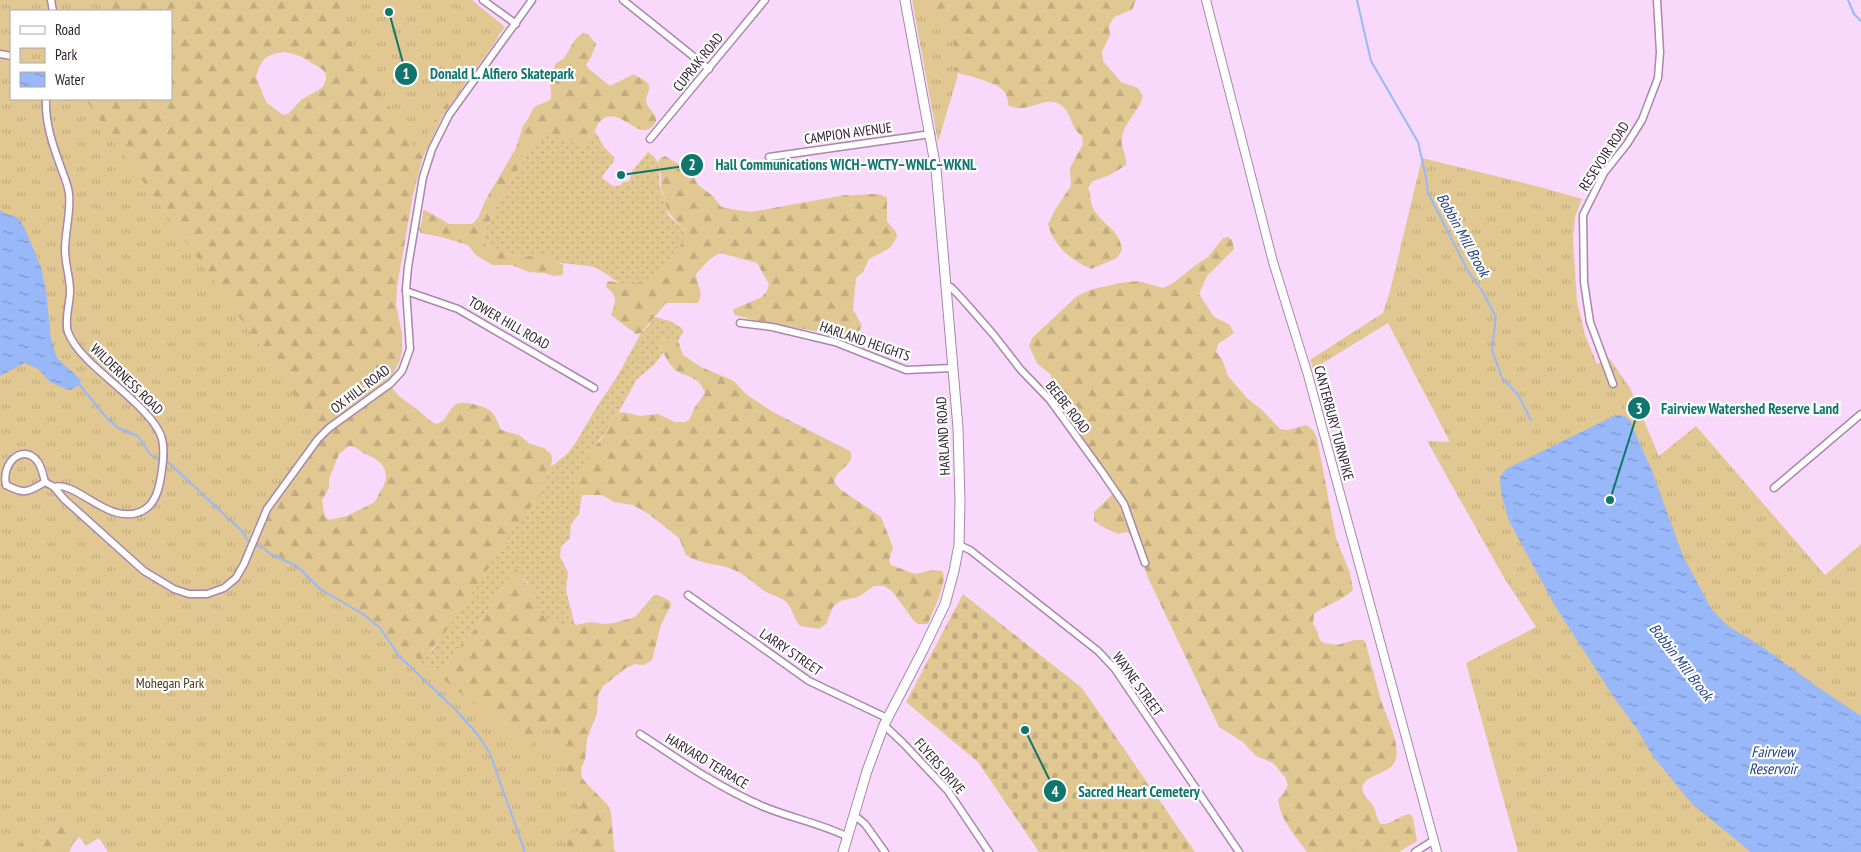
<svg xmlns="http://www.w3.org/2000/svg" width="1861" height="852" font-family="'PT Sans Narrow',sans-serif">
<defs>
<pattern id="grass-dots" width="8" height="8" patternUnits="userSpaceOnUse" patternTransform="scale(1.25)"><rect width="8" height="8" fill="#e1c791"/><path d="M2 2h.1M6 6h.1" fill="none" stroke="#c2ab7e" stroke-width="1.8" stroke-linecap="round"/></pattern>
<pattern id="forest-firs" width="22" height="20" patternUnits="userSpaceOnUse" patternTransform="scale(1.25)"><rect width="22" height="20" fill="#e1c791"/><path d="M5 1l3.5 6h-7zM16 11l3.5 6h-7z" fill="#c2ab7e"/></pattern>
<pattern id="cemetery-stones" width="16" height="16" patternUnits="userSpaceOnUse" patternTransform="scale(1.25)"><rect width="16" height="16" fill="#e1c791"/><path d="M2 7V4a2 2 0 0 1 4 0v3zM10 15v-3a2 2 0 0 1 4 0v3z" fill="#c2ab7e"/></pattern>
<pattern id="park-tufts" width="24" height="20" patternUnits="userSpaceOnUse" patternTransform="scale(1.25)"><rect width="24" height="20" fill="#e1c791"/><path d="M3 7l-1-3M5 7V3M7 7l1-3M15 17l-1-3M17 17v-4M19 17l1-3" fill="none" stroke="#c2ab7e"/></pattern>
<pattern id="water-ripples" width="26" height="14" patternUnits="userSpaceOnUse" patternTransform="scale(1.25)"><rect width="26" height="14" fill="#98b8f9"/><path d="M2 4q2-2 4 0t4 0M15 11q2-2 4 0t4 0" fill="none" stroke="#7d95ca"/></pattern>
</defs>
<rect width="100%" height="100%" fill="#f9d9fb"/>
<g fill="url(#grass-dots)">
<path d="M595,131L604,147L615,158C612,166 605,170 602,178L613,186H619L624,182L629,181L633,170L648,152C665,162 657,177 661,190C662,195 665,196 666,201C667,206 665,211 669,216C676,224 688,226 685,240C670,256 655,284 630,285C616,285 608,273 596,268C585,264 570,265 558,262C553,260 550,257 545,256C538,254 533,258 526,257C514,256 486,250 482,239C492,214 502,193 517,171C525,158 529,141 545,136C552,134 575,142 582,144L590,139Z"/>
<polygon points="654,317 670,321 682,328 683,332 678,341 666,339 659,345 663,353 654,365 637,379 618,413 611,420 605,434 599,440 578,493 582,495 579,514 571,524 570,538 561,547 560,557 568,572 566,591 575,625 559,625 547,620 536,606 536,597 530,590 527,582 514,570 473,632 458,648 443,670 437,683 221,852 433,649 512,530 540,493 542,484 551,467 568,453 576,442 598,405 617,377 641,333 648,327"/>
</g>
<g fill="url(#forest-firs)" fill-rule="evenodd">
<path d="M59,0H370L495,35L498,38L443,115L423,157L413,195L397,287L396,306L402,333V351L400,360L389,382C395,395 403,399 414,407C422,412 427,420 436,424C447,422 447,411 455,405C461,399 487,407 492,412C496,417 498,424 501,430L519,435L530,444L544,448L551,454L552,458L551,467L542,484L539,497L512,530L477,586L443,635L422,661L416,672L89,828L74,842L69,852H0L55,99H171V11H61ZM284,52C296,54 301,56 310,62C322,69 332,72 322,88L301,100L288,114L283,115L266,102L256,77C261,59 266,54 284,52ZM349,446C356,446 357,449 363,453C366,455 371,456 374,458C387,466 389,477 382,489C378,494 378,499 373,503L347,516L329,520C322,515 324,507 322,500L329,488V479L339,454Z"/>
<path d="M920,0H1136L1132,10L1114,17L1109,26L1110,35L1102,52L1103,61L1121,82L1138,88L1143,96C1139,112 1124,122 1122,138C1120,148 1127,154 1126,165L1110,175L1093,181L1088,188C1091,195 1090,202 1093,208C1102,226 1119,227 1122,250L1117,258L1091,269C1070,259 1054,247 1048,224L1056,208L1071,186L1070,168L1083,144L1082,136C1070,127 1072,114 1062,106C1046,92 1030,116 1008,105C1008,99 1007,95 1003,90C995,82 962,73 950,72Z"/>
<path d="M583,33L588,34L596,44L591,57L586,65L589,69L610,86L634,74C638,77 647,81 649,85C651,90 646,95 646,100C645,110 667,117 649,129C638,136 622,112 606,117C593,122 597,139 582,144C575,142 552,134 545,136C529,141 525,158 517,171C502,193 492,214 482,239L487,246L508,254L526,257L544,254L563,265V275L553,276L544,273L529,272L512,265H493L477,256L468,245L441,237L421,233L419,229L422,222L423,211L425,210L449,224H472L478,218L485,201L516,148L523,126L528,119L534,107L550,100C553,94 549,87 551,81C552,76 553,70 555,65C557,61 561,61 564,58C571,49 573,38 583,33Z"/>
<path d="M665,156L685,168L692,174L698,185L713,196L721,207L731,209L751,212L845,195C858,197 876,190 887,198V221L896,232L897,237L890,248L869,259L863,272L856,278L853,309L862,326L860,330L848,336H843L757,321L735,315L733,311L734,309L762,297L767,291L769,284L757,263L720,253L710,259L696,274C696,286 705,290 698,303H666L641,333L636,334L611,315C616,302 618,296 606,287L607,282C616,280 623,285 631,284C655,283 670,256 685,240V230L667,211L665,197L661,189V175L658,162L661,158Z"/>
<path d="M1228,237L1232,240L1234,249L1207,276L1199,294L1214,317L1230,325L1234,333L1218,344L1216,352L1222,359L1228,376L1247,398L1261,409L1280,429L1288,430L1306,425L1313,430L1317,438L1336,538L1350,573L1353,590C1342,601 1326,604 1314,614L1313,623L1317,631L1320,640L1324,643L1337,645L1355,640H1364L1366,645C1371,662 1375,679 1380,697C1384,713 1404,748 1394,763C1386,776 1366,773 1362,788C1363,796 1368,799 1373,805C1376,811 1376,819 1381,824C1391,825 1400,815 1410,814L1413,818L1417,841L1399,852H1307C1295,836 1280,819 1278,799L1284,793L1288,785L1285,777L1273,763L1256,756L1243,742L1219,727L1149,580L1139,554L1134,537L1127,532L1118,534L1101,526L1094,521V512L1114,493L1115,484L1074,425L1055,393L1051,375L1037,363L1029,346L1032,338L1077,296L1093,289L1120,283L1138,281L1163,288L1172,284L1197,264L1208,257L1223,238Z"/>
<path d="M666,339L678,341L683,355L701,367L734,381L746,394L773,412L850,451C857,464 836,469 834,482L840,489L881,517L893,547L889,560L891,565L915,574L933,570L942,571C949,581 932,612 928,624H918L914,621L892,591L884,586H874L858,597L840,601L833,607L826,624L819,629L800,626C794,619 793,610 787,603C782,597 776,597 770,594C757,588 748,575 734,570C718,563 701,565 686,555L679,538L650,515L633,505L614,502L602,495H582L574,491L572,487L587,458L605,434L611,420L618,413L622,412L640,416L658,414L675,422H685L689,420L695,407L705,393C699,374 684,378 674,369C668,363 663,352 659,344Z"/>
<polygon points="514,570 517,570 536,597 536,606 547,620 559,625 575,625 591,622 604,624 614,623 635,617 653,596 658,595 670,601 671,605 661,625 652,660 644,665 635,664 626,668 603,686 598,695 597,713 587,739 585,760 581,768 582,778 588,785 607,804 611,812 614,849 616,852 543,852 437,683 443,670 458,648 473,632"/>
</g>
<polygon fill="url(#cemetery-stones)" points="963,594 1082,688 1195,852 1039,852 978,762 906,702"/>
<g fill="url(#park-tufts)">
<polygon points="0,0 111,0 113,11 11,11 11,99 85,99 324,437 309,454 270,511 260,542 377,627 529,747 550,724 587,827 562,837 570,852 108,852 99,838 86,846 64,815 9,852 0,852"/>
<polygon points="363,0 472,0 505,27 437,116 418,154 334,15"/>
<polygon points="912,0 926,0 966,65 953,68 958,75 938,142"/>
<polygon points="1422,158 1540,187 1582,199 1575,217 1573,239 1577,301 1585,335 1597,364 1609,358 1630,388 1659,456 1696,426 1825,575 1861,544 1861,852 1518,852 1466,663 1536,627 1503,576 1427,441 1450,442 1388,323 1313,369 1310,360 1383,313 1390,291"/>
</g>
<polygon fill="#e1c791" points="376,0 414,0 414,1 407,17 397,23 391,19 393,15 386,13 379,18 370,14 369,10"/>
<g fill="url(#water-ripples)">
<path d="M0,210C6,216 13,214 19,219L25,229L41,267L46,290L51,339L57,358L81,380L80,384L73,389L69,390L50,382L38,369L25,363L0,376Z"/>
<polygon points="1616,415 1625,416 1630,421 1652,471 1683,556 1712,610 1728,626 1761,646 1819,688 1861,716 1861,852 1751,852 1692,804 1652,755 1637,729 1615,699 1555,606 1509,521 1501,493 1500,477 1506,469"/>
</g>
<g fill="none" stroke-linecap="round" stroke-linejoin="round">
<g stroke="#98b8f9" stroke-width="2">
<polyline points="1357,0 1371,61 1418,142 1426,177 1428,193 1468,271 1483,292 1496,317 1492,350 1502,378 1518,395 1531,420"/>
<polyline points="1848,0 1854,14 1861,21"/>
<polyline points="79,384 106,417 118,428 138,436 150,454 159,460"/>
<polyline points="168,462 243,532 248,541"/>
<polyline points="257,546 264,548 270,554 297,566 320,589 363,614 380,628 400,657 456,710 478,735 490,754 525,852"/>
</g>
<g stroke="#aa86ad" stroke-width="9">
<g id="minor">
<polyline points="51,0 53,11"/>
<polyline points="483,0 516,24"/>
<polyline points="623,0 709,69"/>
<polyline points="0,54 11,56"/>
<polyline points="650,139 765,0"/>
<polyline points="769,157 931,134"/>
<polyline points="945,284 952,288 964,301 993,334 1021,370 1050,400 1100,469 1124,504 1145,563"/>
<polyline points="406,291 458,309 594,388"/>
<polyline points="740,323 772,327 835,342 906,370 953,368"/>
<polyline points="1613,384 1590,322 1584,282 1583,215 1604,173 1627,144 1642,120 1658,78 1660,52 1657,0"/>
<path d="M6,485C1,463 23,442 38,462C42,468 43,475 45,482L54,487C77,480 109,527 142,511C155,505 159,490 161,476C163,464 165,451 162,439C156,414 107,380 88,360C80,352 72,343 68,332C64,321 70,304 70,291C70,277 65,264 65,250C65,231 71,212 69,194C68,184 63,174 60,165C52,143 45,122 46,99"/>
<path d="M6,485C25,495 28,492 45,482"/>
<polyline points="54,487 64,499 144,571 174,589 189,594 207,594 224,588 236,578 244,564 267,509 318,439 329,428 391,383 402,371 410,349 406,289 408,267 423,177 432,149 449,115 532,0"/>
<polyline points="1774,488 1861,414"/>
<polyline points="959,545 970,550 1098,651 1115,669 1239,852"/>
<polyline points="688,595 809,681 887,718"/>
<polyline points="884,725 903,743 948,791 989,852"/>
<path d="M640,734C679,760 718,787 762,806C790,818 820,823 848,837"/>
<polyline points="854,815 865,824 885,852"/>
<polyline points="1415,852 1434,840"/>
</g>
</g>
<g stroke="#aa86ad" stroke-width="10">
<polyline id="tertiary" points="1206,0 1273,262 1308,375 1437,852"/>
</g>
<g stroke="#aa86ad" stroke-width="11">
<polyline id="secondary" points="843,852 867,771 884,725 923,650 945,604 954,571 959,545 960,501 958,428 936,169 905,0"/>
</g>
<use href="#minor" stroke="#fff" stroke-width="6"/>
<use href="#tertiary" stroke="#fff" stroke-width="8"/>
<use href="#secondary" stroke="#fff" stroke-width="9"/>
</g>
<g text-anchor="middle" stroke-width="4.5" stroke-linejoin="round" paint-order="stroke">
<g font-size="14" fill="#312332" stroke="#fff">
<text transform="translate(698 62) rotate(-51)" y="5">CUPRAK ROAD</text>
<text transform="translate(848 133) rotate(-8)" y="5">CAMPION AVENUE</text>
<text transform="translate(1604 156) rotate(-57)" y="5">RESEVOIR ROAD</text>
<text transform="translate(509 323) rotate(30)" y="5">TOWER HILL ROAD</text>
<text transform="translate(865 341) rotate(19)" y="5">HARLAND HEIGHTS</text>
<text transform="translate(127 379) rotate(44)" y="5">WILDERNESS ROAD</text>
<text transform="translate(360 389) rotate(-37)" y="5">OX HILL ROAD</text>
<text transform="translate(1068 407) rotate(52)" y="5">BEEBE ROAD</text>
<text transform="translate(1334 423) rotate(75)" y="5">CANTERBURY TURNPIKE</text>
<text transform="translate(943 436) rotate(-93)" y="5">HARLAND ROAD</text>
<text transform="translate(791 652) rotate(34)" y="5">LARRY STREET</text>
<text transform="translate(1138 684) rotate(54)" y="5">WAYNE STREET</text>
<text transform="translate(707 761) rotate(31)" y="5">HARVARD TERRACE</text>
<text transform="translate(940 766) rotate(49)" y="5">FLYERS DRIVE</text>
</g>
<g font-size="14" fill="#453616" stroke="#fff">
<text x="170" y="688">Mohegan Park</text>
</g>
<g font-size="15" font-style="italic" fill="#1f3e89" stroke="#fff">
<text transform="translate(1463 235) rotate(61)" y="5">Bobbin Mill Brook</text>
<text transform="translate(1681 662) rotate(52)" y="5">Bobbin Mill Brook</text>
<text x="1773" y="757">Fairview<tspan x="1773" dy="17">Reservoir</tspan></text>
</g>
</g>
<path fill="none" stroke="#0f766e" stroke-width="2" d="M389 12L406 74M621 175L692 165M1610 500L1639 408M1025 730L1055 791"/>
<g fill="#0f766e" stroke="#fff" stroke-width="2">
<circle cx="389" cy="12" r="5"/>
<circle cx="621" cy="175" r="5"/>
<circle cx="1610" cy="500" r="5"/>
<circle cx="1025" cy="730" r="5"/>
<circle cx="406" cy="74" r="12"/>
<circle cx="692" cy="165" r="12"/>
<circle cx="1639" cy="408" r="12"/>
<circle cx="1055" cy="791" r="12"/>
</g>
<g font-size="15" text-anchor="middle" font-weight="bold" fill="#fff">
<text x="406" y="79">1</text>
<text x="692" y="170">2</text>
<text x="1639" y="414">3</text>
<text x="1055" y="797">4</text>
</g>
<g font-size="15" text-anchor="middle" font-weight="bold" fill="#0f766e" stroke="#fff" stroke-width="4.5" stroke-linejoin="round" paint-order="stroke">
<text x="502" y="79">Donald L. Alfiero Skatepark</text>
<text x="846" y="170">Hall Communications WICH–WCTY–WNLC–WKNL</text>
<text x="1750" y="414">Fairview Watershed Reserve Land</text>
<text x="1139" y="797">Sacred Heart Cemetery</text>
</g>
<rect x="10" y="10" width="162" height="90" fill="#ffffff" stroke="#ada7ad"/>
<rect x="20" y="26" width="25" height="8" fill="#ffffff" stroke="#ada7ad"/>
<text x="55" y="35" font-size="15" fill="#312332">Road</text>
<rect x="20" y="48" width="25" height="15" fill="url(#park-tufts)" stroke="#ada7ad"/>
<text x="55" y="60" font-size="15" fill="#312332">Park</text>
<rect x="20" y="72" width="25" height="15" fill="url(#water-ripples)" stroke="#ada7ad"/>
<text x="55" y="85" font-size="15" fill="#312332">Water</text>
</svg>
